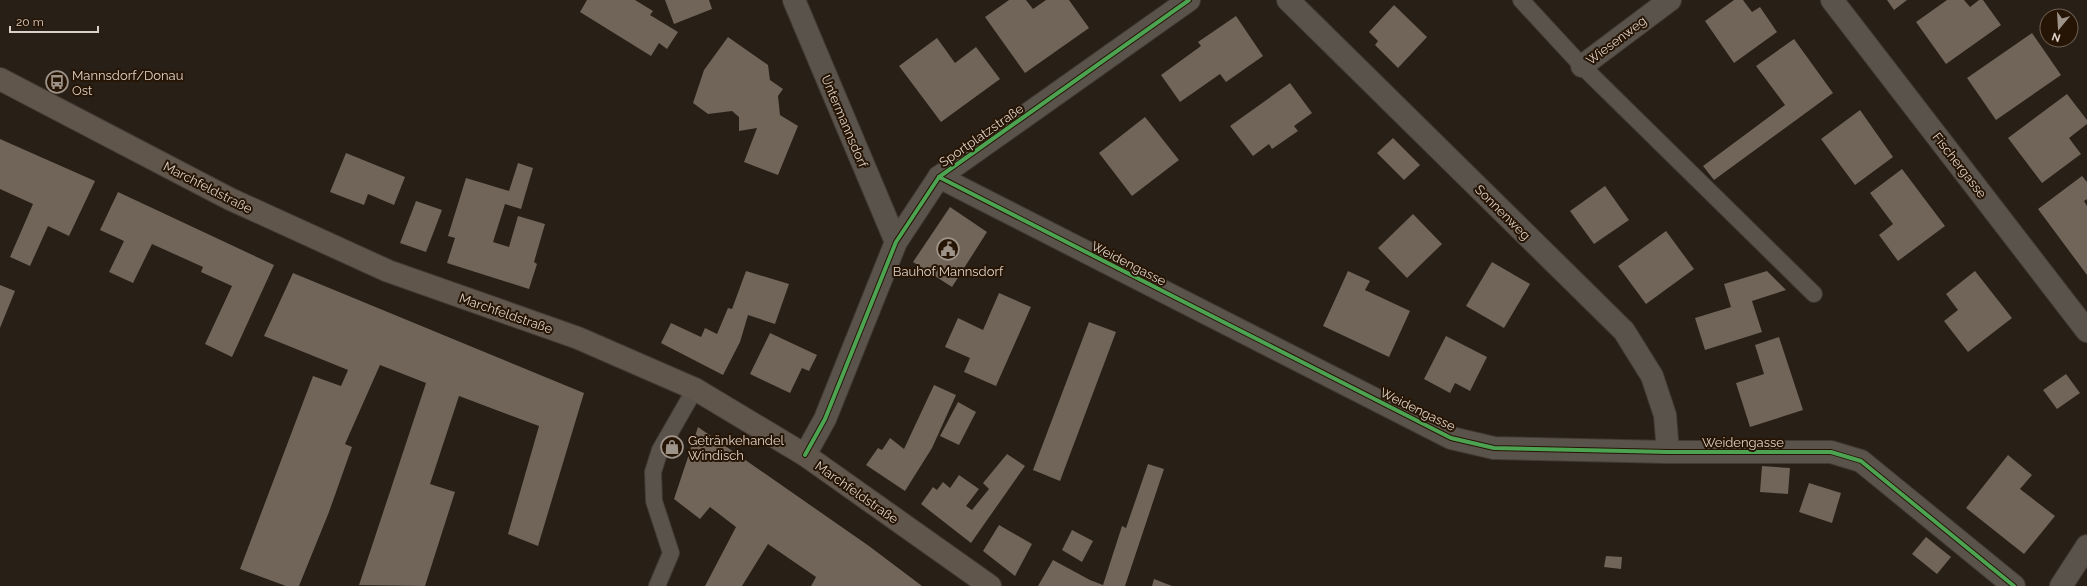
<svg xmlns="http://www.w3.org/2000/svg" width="2087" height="586" font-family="Raleway,sans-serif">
<rect width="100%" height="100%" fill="#281f16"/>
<g fill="#716458">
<polygon points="587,0 635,0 653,11 650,15 678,32 667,49 659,43 651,56 580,12"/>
<polygon points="665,0 709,0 712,9 674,24"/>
<polygon points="1009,0 1026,0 1033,9 1046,0 1069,0 1089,28 1025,73 985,17"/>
<polygon points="1734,0 1743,0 1752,12 1760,7 1777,32 1734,63 1705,21"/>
<polygon points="1887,0 1907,0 1894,10"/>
<polygon points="1947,0 1964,0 1970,7 1979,0 1983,0 2001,25 1946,64 1916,22"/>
<polygon points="1394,5 1427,37 1398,68 1375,45 1378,41 1369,32"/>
<polygon points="1236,16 1263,56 1226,82 1220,74 1180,102 1161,75 1201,46 1198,42"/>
<polygon points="2032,33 2061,75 1996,120 1967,78"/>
<polygon points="728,37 768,65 770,80 783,89 778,96 780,115 798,126 778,175 744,162 757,128 739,131 739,117 732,111 708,114 693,103 704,70"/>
<polygon points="937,38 955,63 976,47 1000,79 941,122 899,66"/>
<polygon points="1794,39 1833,93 1714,180 1703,166 1785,105 1756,66"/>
<polygon points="1290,83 1312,113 1294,126 1298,131 1272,149 1269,144 1253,156 1230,126"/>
<polygon points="2067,94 2087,120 2087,124 2069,138 2081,154 2042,183 2008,138"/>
<polygon points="1860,110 1893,157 1855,185 1821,139"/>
<polygon points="1145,117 1179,160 1132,196 1099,153"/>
<polygon points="1393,138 1420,165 1404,180 1377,153"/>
<polygon points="0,139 95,181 69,236 48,226 30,266 10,257 33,204 0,189"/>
<polygon points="346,153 405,177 394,205 368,194 364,205 330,192"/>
<polygon points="518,163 533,168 521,209 505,204 493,242 509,247 518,216 545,224 534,262 537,264 529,289 447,263 455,238 448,236 466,178 509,191"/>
<polygon points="1902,169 1945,226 1898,261 1879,235 1893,224 1870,193"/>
<polygon points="2082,176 2087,182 2087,199 2084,201 2087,206 2087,275 2038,209"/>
<polygon points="1605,186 1629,220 1594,244 1570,211"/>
<polygon points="118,192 274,265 232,357 205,344 232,286 201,272 203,267 152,244 133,283 109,272 124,241 100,230"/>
<polygon points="416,201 442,210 426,252 400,243"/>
<polygon points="950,207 987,232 952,287 913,262"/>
<polygon points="1413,214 1442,244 1407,278 1378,248"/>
<polygon points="1666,231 1694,269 1646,304 1618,266"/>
<polygon points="1492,262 1530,284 1504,328 1466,306"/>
<polygon points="746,271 789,284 775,324 748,315 740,342 723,375 661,343 671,323 701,337 705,328 717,334 728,308 732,309"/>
<polygon points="1348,271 1370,281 1365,290 1410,311 1389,357 1323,326"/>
<polygon points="1767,271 1786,290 1752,301 1762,332 1705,350 1695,318 1731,307 1724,284"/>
<polygon points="1975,271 2012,318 1968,352 1944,321 1958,310 1946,294"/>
<polygon points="293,273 584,393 538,546 508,534 539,426 459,396 430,484 455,492 425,586 359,585 426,383 380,365 345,444 352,447 329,512 299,586 286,586 240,569 313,376 341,386 348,370 264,336"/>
<polygon points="0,285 15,291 0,328"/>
<polygon points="999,293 1031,307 996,386 964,372 970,358 945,347 958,318 983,330"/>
<polygon points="1089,322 1116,332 1060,481 1033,470"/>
<polygon points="770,333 817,355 809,371 802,368 790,393 750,374"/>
<polygon points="1446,336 1487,357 1470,391 1455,383 1450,393 1424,379"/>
<polygon points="1779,337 1803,410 1750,427 1736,383 1764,374 1755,345"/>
<polygon points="2066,374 2080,393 2057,409 2043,390"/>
<polygon points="934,385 956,395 932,448 905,491 866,465 878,448 882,450 890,438 904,449"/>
<polygon points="958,402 976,412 959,445 940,436"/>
<polygon points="698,427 869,546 922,586 811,586 816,577 768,544 742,586 705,586 736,527 710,507 700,519 674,499"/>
<polygon points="1007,454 1025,466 971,543 921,504 933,487 937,490 943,482 950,488 959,475 979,489 966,506 972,510 989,489 983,483"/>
<polygon points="2008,455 2032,475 2020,489 2055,516 2024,554 1966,508"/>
<polygon points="1148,464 1164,469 1125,586 1038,586 1053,560 1090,580 1103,585 1122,526 1126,528"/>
<polygon points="1762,466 1790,468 1788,494 1760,492"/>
<polygon points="1809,483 1841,493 1832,523 1799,512"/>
<polygon points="999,525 1032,544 1015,576 983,551"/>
<polygon points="1072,530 1093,541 1082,562 1062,550"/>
<polygon points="1926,537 1951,557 1937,574 1912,554"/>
<polygon points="1606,556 1622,557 1621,569 1604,567"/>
<polygon points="1154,579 1172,586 1152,586"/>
</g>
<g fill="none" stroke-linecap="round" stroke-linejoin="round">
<g stroke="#423a33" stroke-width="18">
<g id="service">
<polyline points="1521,0 1582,66 1814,294"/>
<polyline points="657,586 671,553 654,501 653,472 660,450 695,389"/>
</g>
</g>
<g stroke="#423a33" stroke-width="24">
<g id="minor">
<polyline points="794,0 896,242"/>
<polyline points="1288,0 1624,331 1652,376 1665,415 1668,452"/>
<polyline points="1832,0 2087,331"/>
<polyline points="1582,66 1670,0"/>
<polyline points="939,177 1451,438 1494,448 1668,452 1831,452 1861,461 2014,586"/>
<polyline points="805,455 825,419 896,242 939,177 1189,0"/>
<polyline points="2061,586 2087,546"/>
</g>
</g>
<g stroke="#423a33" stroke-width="24">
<polyline id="primary" points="0,79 230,199 388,271 578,338 695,389 805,455 990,586"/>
</g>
<use href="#service" stroke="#5a534c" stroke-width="16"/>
<use href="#minor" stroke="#5a534c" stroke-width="22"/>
<use href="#primary" stroke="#61564c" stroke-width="22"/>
<g stroke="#261505" stroke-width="6">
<g id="cycleway">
<polyline points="939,177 1451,438 1494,448 1668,452 1831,452 1861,461 2014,586"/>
<polyline points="805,455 825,419 896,242 939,177 1189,0"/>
</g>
</g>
<use href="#cycleway" stroke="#4ca352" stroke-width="4"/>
</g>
<defs>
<g id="bus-ring" transform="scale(1.15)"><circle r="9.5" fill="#261505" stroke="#9e9389" stroke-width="1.5"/><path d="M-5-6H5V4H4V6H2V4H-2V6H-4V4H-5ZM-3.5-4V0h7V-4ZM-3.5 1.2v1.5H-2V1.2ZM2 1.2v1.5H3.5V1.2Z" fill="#9e9389"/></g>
<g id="civic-ring" transform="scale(1.15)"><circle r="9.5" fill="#261505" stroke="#9e9389" stroke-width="1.5"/><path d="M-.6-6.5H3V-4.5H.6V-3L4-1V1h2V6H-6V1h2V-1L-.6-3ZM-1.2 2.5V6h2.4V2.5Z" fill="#9e9389"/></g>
<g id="shop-ring" transform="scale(1.15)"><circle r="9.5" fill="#261505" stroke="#9e9389" stroke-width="1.5"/><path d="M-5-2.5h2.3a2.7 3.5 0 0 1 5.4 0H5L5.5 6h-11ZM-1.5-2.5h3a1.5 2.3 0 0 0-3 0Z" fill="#9e9389"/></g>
</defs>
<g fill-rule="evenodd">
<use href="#bus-ring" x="57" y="82"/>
<use href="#civic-ring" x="948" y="249"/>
<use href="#shop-ring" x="672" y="447"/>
</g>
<g text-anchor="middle" stroke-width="4" stroke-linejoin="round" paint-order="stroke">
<g font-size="13" fill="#ddd1c7" stroke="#261505">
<text transform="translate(1616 40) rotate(-37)" y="5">Wiesenweg</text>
<text transform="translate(845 121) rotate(67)" y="5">Untermannsdorf</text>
<text transform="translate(981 135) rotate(-35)" y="5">Sportplatzstraße</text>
<text transform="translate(1960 165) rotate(52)" y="5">Fischergasse</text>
<text transform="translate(208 187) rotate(27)" y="5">Marchfeldstraße</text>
<text transform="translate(1503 212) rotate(45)" y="5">Sonnenweg</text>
<text transform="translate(1129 263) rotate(27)" y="5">Weidengasse</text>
<text transform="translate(506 313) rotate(19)" y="5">Marchfeldstraße</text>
<text transform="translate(1418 409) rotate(26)" y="5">Weidengasse</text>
<text x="1743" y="447">Weidengasse</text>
<text transform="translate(857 492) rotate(35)" y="5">Marchfeldstraße</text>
</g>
<g font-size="13" fill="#ddd1c7" stroke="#261505" text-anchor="start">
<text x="72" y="80">Mannsdorf/Donau<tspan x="72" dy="15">Ost</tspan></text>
<text x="948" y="276" text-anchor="middle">Bauhof Mannsdorf</text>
<text x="688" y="445">Getränkehandel<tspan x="688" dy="15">Windisch</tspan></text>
</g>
</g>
<g transform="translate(2059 28) rotate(198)"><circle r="19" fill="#261505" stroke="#6f6053"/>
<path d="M0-3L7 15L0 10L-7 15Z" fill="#9e9389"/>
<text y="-6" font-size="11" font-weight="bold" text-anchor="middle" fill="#ddd1c7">N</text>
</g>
<path d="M10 26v6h88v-6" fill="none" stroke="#ddd1c7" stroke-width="2"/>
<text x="16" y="26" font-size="12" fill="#ddd1c7" stroke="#261505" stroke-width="3" paint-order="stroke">20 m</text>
</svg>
